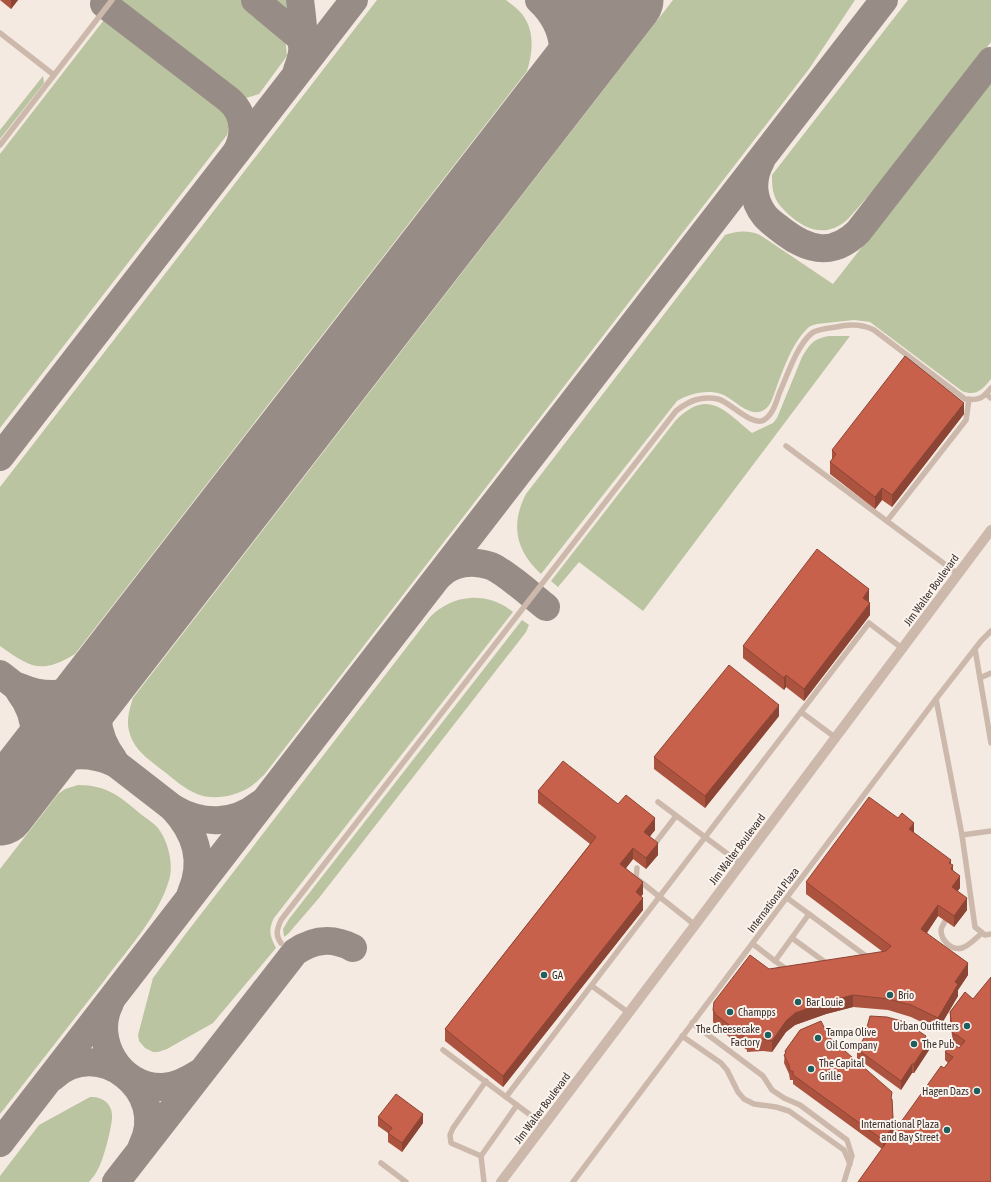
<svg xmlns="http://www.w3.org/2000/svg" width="991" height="1182" font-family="'Asap Condensed',sans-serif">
<rect width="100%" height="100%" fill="#f4eae1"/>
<g fill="#bac4a0">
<polygon points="119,0 241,0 283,33 285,36 287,56 259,94 246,98 234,96 115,5"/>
<polygon points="267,0 288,0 289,12 288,14 285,14"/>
<path d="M377,0H506C511,4 518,9 522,14C535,31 533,52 527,71L75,654C41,675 30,667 0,646V487Z"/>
<path d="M673,0H855L809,69L264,775C259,779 255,784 250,787C235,796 214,801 197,794C184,789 173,778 162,770C148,759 133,749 129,731C126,720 130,708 133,698Z"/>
<path d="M908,0H991V42L893,168L848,219C827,238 807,231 788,214C783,209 777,203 775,197C772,190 772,182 772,175Z"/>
<path d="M107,16L222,104C231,113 231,124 227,135L0,428V154Z"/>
<polygon points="43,76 44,83 0,139 0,130"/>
<path d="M991,82V379C983,389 976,397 962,391L870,322L854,320L817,324C813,325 809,326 806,330C792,344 783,370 776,389C773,396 771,406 764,410C749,419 734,398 721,394C707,389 688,394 677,401L541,574C516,551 510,525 526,494L725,235C737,231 747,230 760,235L833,284Z"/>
<path d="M829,336H850L643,611L579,562L558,587L551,581L676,420C708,388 724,410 752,433L773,423L777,418L802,357C810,344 813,339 829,336Z"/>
<path d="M470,598C486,597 501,602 513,612L274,918C268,930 270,937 276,948L213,1023L167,1049L158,1052H153L145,1048L139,1041L138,1035L153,978L184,936L430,617C441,606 455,599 470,598Z"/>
<polygon points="522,620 529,625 526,632 319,898 288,934 284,937 283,929 289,919"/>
<path d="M78,785C108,785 120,797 142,815C147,819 154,823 158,828C168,841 174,864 169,880C159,916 126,951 104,981C69,1025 35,1070 0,1114V869L58,794L65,789Z"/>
<path d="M90,1097C101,1096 112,1103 112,1115C113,1124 103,1161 98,1169C96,1174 92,1178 89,1182H0V1176L39,1125Z"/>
</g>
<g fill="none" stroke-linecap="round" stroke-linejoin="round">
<g stroke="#988c86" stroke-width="28">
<polyline points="255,0 297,35 301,40 303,50"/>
<path d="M540,0C565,15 594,17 619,0"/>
<path d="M104,4L228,99C245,113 246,132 237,151"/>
<path d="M297,70C307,47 303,24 300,0"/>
<path d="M761,161C751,179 752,200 765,216C770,222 778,227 784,232C809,251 833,256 858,232L991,61"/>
<path d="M490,174L548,98C570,65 569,28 539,0"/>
<polyline points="0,457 354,0"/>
<path d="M439,576C452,562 473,560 491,566C507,573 532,596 546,607"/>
<path d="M0,674L173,808C202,825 234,825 260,804"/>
<path d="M20,687C55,702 86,692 110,664"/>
<path d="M114,760C94,734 92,703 109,674L170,594"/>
<path d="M18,783C39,755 41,719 19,691"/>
<path d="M173,808C196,833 205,861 191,893"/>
<path d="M0,814C10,801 19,787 31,775C52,754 85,750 112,762"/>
<path d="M110,1003C91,1040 120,1088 162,1087C176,1087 188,1080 199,1073"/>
<path d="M53,1077C98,1035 170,1091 142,1146"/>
<polyline points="0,1143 884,0"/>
<path d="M116,1182L295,952C314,939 332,937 353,948"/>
</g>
<polyline stroke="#988c86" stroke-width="71" points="0,810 628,0"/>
<g stroke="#cdb9ac" stroke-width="5.5">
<polyline points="0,33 54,75"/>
<polyline points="0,145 112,0"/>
<polyline points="986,394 991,398"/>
<polyline points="786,446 958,574"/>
<polyline points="887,521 966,420 969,399"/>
<polyline points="975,649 991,743"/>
<polyline points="980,678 991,673"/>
<polyline points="936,699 962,835 975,927 985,935 991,934"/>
<polyline points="801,712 836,738"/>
<polyline points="658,802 741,864"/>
<polyline points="962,835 991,831"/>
<polyline points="653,846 676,816"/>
<polyline points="637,868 636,878 695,925"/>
<polyline points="809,914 870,959"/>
<path d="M945,921C944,924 941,927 941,930C941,940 951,951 962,948C969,946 976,938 982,933"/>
<polyline points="792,938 829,965"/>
<path d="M281,943C275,935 277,929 281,920L676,411C690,400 701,396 718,399C730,402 752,427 764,420C773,414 776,403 779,394C787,376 797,345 812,333C817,329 829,328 836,327C849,324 862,324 874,330L965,399C979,401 983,398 991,388"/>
<polyline points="753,944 775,961 809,914 787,898"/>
<polyline points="775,961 789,971"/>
<polyline points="592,986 629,1013"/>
<polyline points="692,1023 763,1076 772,1090 784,1098 800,1105 847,1140 852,1156 844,1182"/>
<polyline points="682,1036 721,1063 727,1070 738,1092 744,1099 754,1104 776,1107 789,1111 844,1150 850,1164"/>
<polyline points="443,1050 506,1097"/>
<polyline points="486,1081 453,1128 450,1135 451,1143 481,1156 517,1105"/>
<polyline points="544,1125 506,1097 869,623 903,649"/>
<polyline points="481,1156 484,1182"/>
<polyline points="381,1163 406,1182"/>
<polyline points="573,1182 936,699 981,641 991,631"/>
</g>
<polyline stroke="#cdb9ac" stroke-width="10" points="501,1182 695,925 991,530"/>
</g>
<g fill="#ac5340">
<polygon points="0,0 18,0 11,9"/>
<polygon points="964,414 892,507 882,500 875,509 830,474 830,462 832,460 832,450"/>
<polygon points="869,601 869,602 870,615 804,701 786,687 784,690 743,658 743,646"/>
<polygon points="779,716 705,808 654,769 654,757"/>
<polygon points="538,791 618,804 655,830 650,836 658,855 646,869 633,859 626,868 643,894 641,896 643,910 503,1087 445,1041 445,1029 590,844 538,803"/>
<polygon points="914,833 951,864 953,870 960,888 957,891 967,910 954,927 938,916 927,933 968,975 958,990 958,996 938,1030 911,1017 888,1010 853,1007 826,1014 795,1025 786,1032 772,1052 763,1051 747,1052 747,1050 716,1027 713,1022 713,1010 769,969 883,952 806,894 806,882"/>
<polygon points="965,992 991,1182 882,1149 793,1084 793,1080 790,1080 789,1074 784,1063 785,1051 829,1037 892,1099 894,1132 948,1063 945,1060 945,1052 959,1048 961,1046 957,1044 953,1043 950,1021 950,1012"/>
<polygon points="926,1039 929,1050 914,1073 912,1073 901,1090 857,1058 857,1049"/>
<polygon points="378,1117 423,1123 402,1152 388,1142 388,1133 378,1126"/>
</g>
<g fill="#8c4434">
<polygon points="11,0 18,0 11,9"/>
<polygon points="964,403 964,414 892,507 892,495"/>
<polygon points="882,488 882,500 875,509 875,497"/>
<polygon points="869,589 869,601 863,609 863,598"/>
<polygon points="870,603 870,615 804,701 804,689"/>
<polygon points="786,675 786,687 784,690 784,678"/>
<polygon points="779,705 779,716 705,808 705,796"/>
<polygon points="655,818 655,830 644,844 644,832"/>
<polygon points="914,823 914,835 909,829"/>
<polygon points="658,843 658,855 646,869 646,858"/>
<polygon points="633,848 633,859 620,876 620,864"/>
<polygon points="951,860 951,868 953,865 953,877 949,863"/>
<polygon points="960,876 960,888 952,899 952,887"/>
<polygon points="643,882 643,894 636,903 636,892"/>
<polygon points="643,898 643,910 503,1087 503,1076"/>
<polygon points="967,898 967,910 954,927 954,916"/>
<polygon points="938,905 938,916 921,941 921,929"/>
<polygon points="968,963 968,975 958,990 958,996 938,1030 938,1018 955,982"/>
<polygon points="853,995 853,1007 826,1014 795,1025 786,1032 772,1052 772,1041 786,1021 795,1013 826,1002"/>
<polygon points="929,1041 929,1050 914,1073 914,1064"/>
<polygon points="912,1064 912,1073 901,1090 901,1081"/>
<polygon points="423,1114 423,1123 402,1152 402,1143"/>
<polygon points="892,1118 893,1118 893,1125 894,1123 894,1132 883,1149 883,1140"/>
</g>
<g fill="#c8614b" stroke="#8c4434">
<polygon points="905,356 964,403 892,495 882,488 875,497 830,462 836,454 832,450"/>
<polygon points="817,549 869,589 863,598 870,603 804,689 786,675 784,678 743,646"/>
<polygon points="729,665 779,705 705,796 654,757"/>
<polygon points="563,761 618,804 626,795 655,818 644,832 658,843 646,858 633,848 620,864 643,882 636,892 643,898 503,1076 445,1029 596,837 538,791"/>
<polygon points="869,797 898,818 902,813 914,823 909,829 951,860 949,863 953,865 951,869 960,876 952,887 967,898 954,916 938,905 921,929 968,963 955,982 958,984 938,1018 911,1005 888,999 853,995 826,1002 795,1013 786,1021 772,1041 763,1039 747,1040 747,1038 716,1015 713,1010 714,1002 750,955 769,969 886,951 891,946 806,882"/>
<polygon points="991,977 991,1182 858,1182 941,1066 944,1068 953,1057 945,1052 952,1043 959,1048 965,1041 957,1035 953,1034 950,1012 965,992 973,999"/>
<polygon points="870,1016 887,1017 905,1022 926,1036 925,1038 929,1041 914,1064 912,1064 901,1081 857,1049 864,1038"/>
<polygon points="821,1021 829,1037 892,1092 891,1099 892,1099 893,1118 892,1118 894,1123 891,1127 892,1128 883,1140 793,1075 793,1071 790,1071 789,1065 784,1055 786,1053 785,1051 800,1030"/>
<polygon points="396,1094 423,1114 402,1143 388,1133 392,1128 378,1117"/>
</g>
<g fill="#1f5e5e" stroke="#fbf4ee" stroke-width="1.5">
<circle cx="544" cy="975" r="4"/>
<circle cx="890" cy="995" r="4"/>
<circle cx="798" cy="1002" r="4"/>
<circle cx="730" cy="1012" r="4"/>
<circle cx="967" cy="1026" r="4"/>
<circle cx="768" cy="1035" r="4"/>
<circle cx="818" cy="1038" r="4"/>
<circle cx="914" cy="1044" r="4"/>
<circle cx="811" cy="1069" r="4"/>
<circle cx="977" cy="1091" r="4"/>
<circle cx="947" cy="1130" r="4"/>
</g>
<g text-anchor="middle" stroke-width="4" stroke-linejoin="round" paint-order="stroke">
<g font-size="11" fill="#3b2f2b" stroke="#fbf4ee">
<text transform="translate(931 590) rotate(-54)" y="4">Jim Walter Boulevard</text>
<text transform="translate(737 849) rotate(-53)" y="4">Jim Walter Boulevard</text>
<text transform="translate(773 900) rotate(-53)" y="4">International Plaza</text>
<text transform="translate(542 1108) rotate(-53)" y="4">Jim Walter Boulevard</text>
</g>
<g font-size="11" fill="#3b2f2b" stroke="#fbf4ee" text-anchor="start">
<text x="552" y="979">GA</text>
<text x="898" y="999">Brio</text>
<text x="806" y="1006">Bar Louie</text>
<text x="738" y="1016">Champps</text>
<text x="959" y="1030" text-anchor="end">Urban Outfitters</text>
<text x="760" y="1033" text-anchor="end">The Cheesecake<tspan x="760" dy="13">Factory</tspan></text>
<text x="826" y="1036">Tampa Olive<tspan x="826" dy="13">Oil Company</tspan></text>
<text x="922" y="1048">The Pub</text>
<text x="819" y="1067">The Capital<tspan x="819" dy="13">Grille</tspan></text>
<text x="969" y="1095" text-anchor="end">Hagen Dazs</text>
<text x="939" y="1128" text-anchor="end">International Plaza<tspan x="939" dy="13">and Bay Street</tspan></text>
</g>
</g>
</svg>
